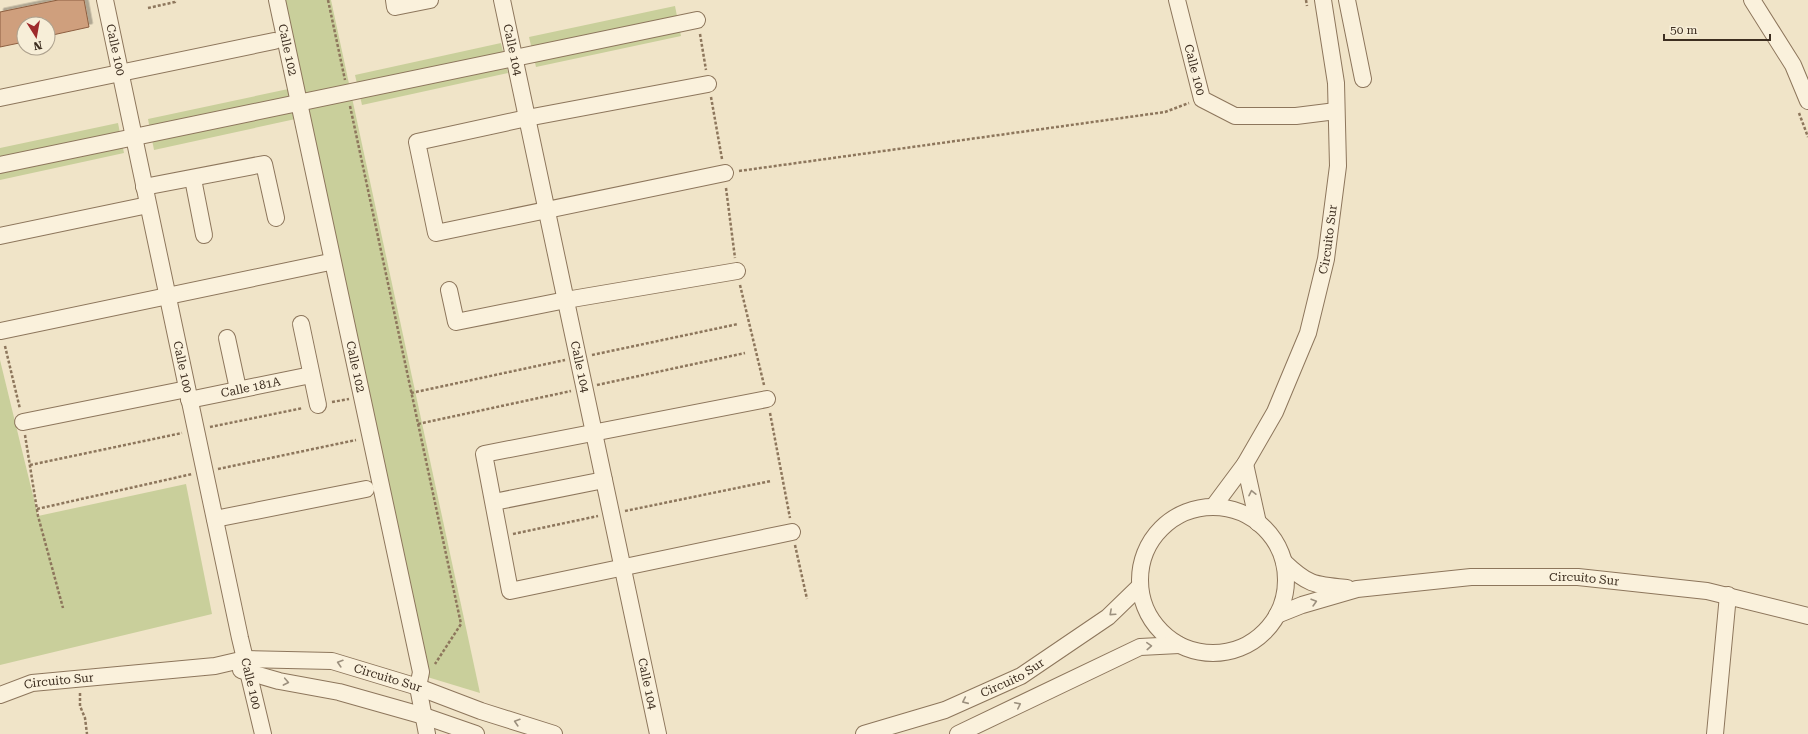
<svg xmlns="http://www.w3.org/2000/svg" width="1808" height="734" font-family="'Roboto Serif',serif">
<defs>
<filter id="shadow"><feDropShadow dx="3.5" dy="-3.5" stdDeviation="0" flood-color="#0004"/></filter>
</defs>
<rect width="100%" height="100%" fill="#f0e4c8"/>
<g fill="#c9cf9b">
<polygon points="282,0 331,0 480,693 424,676"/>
<polygon points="675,6 681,36 536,67 529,37"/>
<polygon points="501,43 508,73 362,105 355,75"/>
<polygon points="293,88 300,118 154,150 148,119"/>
<polygon points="118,123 124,153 0,180 0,148"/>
<polygon points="0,360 38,516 186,484 212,614 0,665"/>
</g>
<polygon fill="#cf9f7d" stroke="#8d5f41" filter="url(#shadow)" points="58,0 84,0 89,27 48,36 48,24 24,24 24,42 0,47 0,12"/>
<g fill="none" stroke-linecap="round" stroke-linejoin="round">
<g stroke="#8d765c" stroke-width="18">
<g id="minor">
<path id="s1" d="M105,0L240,638L263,734"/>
<path id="s2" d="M277,0L421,672L418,687L427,734"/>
<polyline points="394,0 395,7 430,0"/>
<path id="s3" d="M502,0L658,734"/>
<path id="s4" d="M1177,0L1202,99L1235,116H1296L1336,111"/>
<polyline points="1347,0 1363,79"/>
<polyline points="1752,0 1793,65 1808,101"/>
<polyline points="708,84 527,118 417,142 436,233 725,173"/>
<polyline points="0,98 274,41"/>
<polyline points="0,165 697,20"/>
<polyline points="193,179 204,235"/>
<polyline points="144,187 264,164 276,218"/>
<polyline points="0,236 148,205"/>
<polyline points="449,290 456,322 566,300 737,271"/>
<polyline points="301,324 318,405"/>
<polyline points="1,331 325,263"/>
<polyline points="227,338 238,389"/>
<polyline points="767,399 484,454 510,591 792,532"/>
<path id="s5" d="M189,400L311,375"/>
<polyline points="23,422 187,389"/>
<polyline points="1245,464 1258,523"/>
<polyline points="494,502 604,480"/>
<path id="s6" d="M1213,507L1245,464L1275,412L1308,333L1326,259L1338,166L1336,83L1323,0"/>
<circle cx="1213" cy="580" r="73"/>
<polyline points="215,519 366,489"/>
<path d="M1284,562C1308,585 1314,585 1347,588"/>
<path id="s7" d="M1277,615L1302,605L1357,589L1471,577H1578L1707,591L1808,616"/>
<polyline points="241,670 279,681 339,692 424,716 476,734"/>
<path id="s8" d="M0,695L32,683L215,666L245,659L332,661L418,687L481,711L554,734"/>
<path id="s9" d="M864,734L945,710L1021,676L1108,617L1140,586"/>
<polyline points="958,734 1140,647 1179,645"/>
<polyline points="1715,734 1728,595"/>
</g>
</g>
<g stroke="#8d765c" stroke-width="2.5" stroke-dasharray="3 2" stroke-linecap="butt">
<polyline points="328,0 345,80"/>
<polyline points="1306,0 1307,6"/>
<polyline points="148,8 175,2 175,0"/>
<polyline points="700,34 706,70"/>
<polyline points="711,97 722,159"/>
<polyline points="350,106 461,624 435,664"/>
<polyline points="1799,113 1808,137"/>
<polyline points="739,171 1165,112 1189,103"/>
<polyline points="726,188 735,258"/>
<polyline points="740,285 764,385"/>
<polyline points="5,346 20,409"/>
<polyline points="592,355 738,324"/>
<polyline points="597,385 745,353"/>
<polyline points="411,393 565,360"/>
<polyline points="332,402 349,399"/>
<polyline points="770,413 790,518"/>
<polyline points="418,424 571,391"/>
<polyline points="210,427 303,408"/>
<polyline points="25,435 38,516 63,608"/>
<polyline points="30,465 182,433"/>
<polyline points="218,469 356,440"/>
<polyline points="37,509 192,474"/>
<polyline points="625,511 771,481"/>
<polyline points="513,534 598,516"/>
<polyline points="795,545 807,599"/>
<polyline points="80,693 80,706 85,718 87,734"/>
</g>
<use href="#minor" stroke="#faf1dc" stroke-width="16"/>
</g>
<defs><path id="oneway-chevron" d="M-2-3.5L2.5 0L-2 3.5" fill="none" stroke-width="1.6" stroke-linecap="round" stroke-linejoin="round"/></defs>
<g stroke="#9c907e">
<use href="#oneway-chevron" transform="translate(1252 493) rotate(-102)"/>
<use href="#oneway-chevron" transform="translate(1314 602) rotate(-16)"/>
<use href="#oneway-chevron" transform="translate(1112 613) rotate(138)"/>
<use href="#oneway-chevron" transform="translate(1149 646) rotate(-3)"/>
<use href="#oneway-chevron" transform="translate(340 663) rotate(-163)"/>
<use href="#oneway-chevron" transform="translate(286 682) rotate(11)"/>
<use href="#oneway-chevron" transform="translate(965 701) rotate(156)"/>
<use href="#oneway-chevron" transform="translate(1018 705) rotate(-26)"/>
<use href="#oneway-chevron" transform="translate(517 722) rotate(-163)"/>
</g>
<g text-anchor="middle" stroke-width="3.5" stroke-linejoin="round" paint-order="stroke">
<g font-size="12" fill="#3d2e20" stroke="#f7eed8">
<text dy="4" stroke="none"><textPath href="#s1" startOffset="51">Calle 100</textPath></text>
<text dy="4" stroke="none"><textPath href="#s2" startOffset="51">Calle 102</textPath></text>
<text dy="4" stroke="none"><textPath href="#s3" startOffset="51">Calle 104</textPath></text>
<text dy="4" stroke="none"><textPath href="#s4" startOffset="72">Calle 100</textPath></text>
<text dy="4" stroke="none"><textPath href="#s6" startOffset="295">Circuito Sur</textPath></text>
<text dy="4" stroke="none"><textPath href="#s1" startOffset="375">Calle 100</textPath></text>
<text dy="4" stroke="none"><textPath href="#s2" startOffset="375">Calle 102</textPath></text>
<text dy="4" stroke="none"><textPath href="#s3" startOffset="375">Calle 104</textPath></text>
<text dy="4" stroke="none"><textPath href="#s5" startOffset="63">Calle 181A</textPath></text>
<text dy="4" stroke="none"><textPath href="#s7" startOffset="312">Circuito Sur</textPath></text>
<text dy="4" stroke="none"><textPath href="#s9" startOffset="159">Circuito Sur</textPath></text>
<text dy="4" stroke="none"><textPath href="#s8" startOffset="394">Circuito Sur</textPath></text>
<text dy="4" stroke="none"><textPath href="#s8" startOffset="61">Circuito Sur</textPath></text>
<text dy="4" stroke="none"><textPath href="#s1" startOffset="699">Calle 100</textPath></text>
<text dy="4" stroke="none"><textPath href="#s3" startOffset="699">Calle 104</textPath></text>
</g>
</g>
<g transform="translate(36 36) rotate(169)"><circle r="19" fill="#f7eed8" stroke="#ada18e"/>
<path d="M0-3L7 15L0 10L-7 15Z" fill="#9e2a2b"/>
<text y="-6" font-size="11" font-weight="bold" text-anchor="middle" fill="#3d2e20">N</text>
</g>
<path d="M1664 34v6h106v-6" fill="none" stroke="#3d2e20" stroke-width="2"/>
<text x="1670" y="34" font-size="12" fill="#3d2e20" stroke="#f7eed8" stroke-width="3" paint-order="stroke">50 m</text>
</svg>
